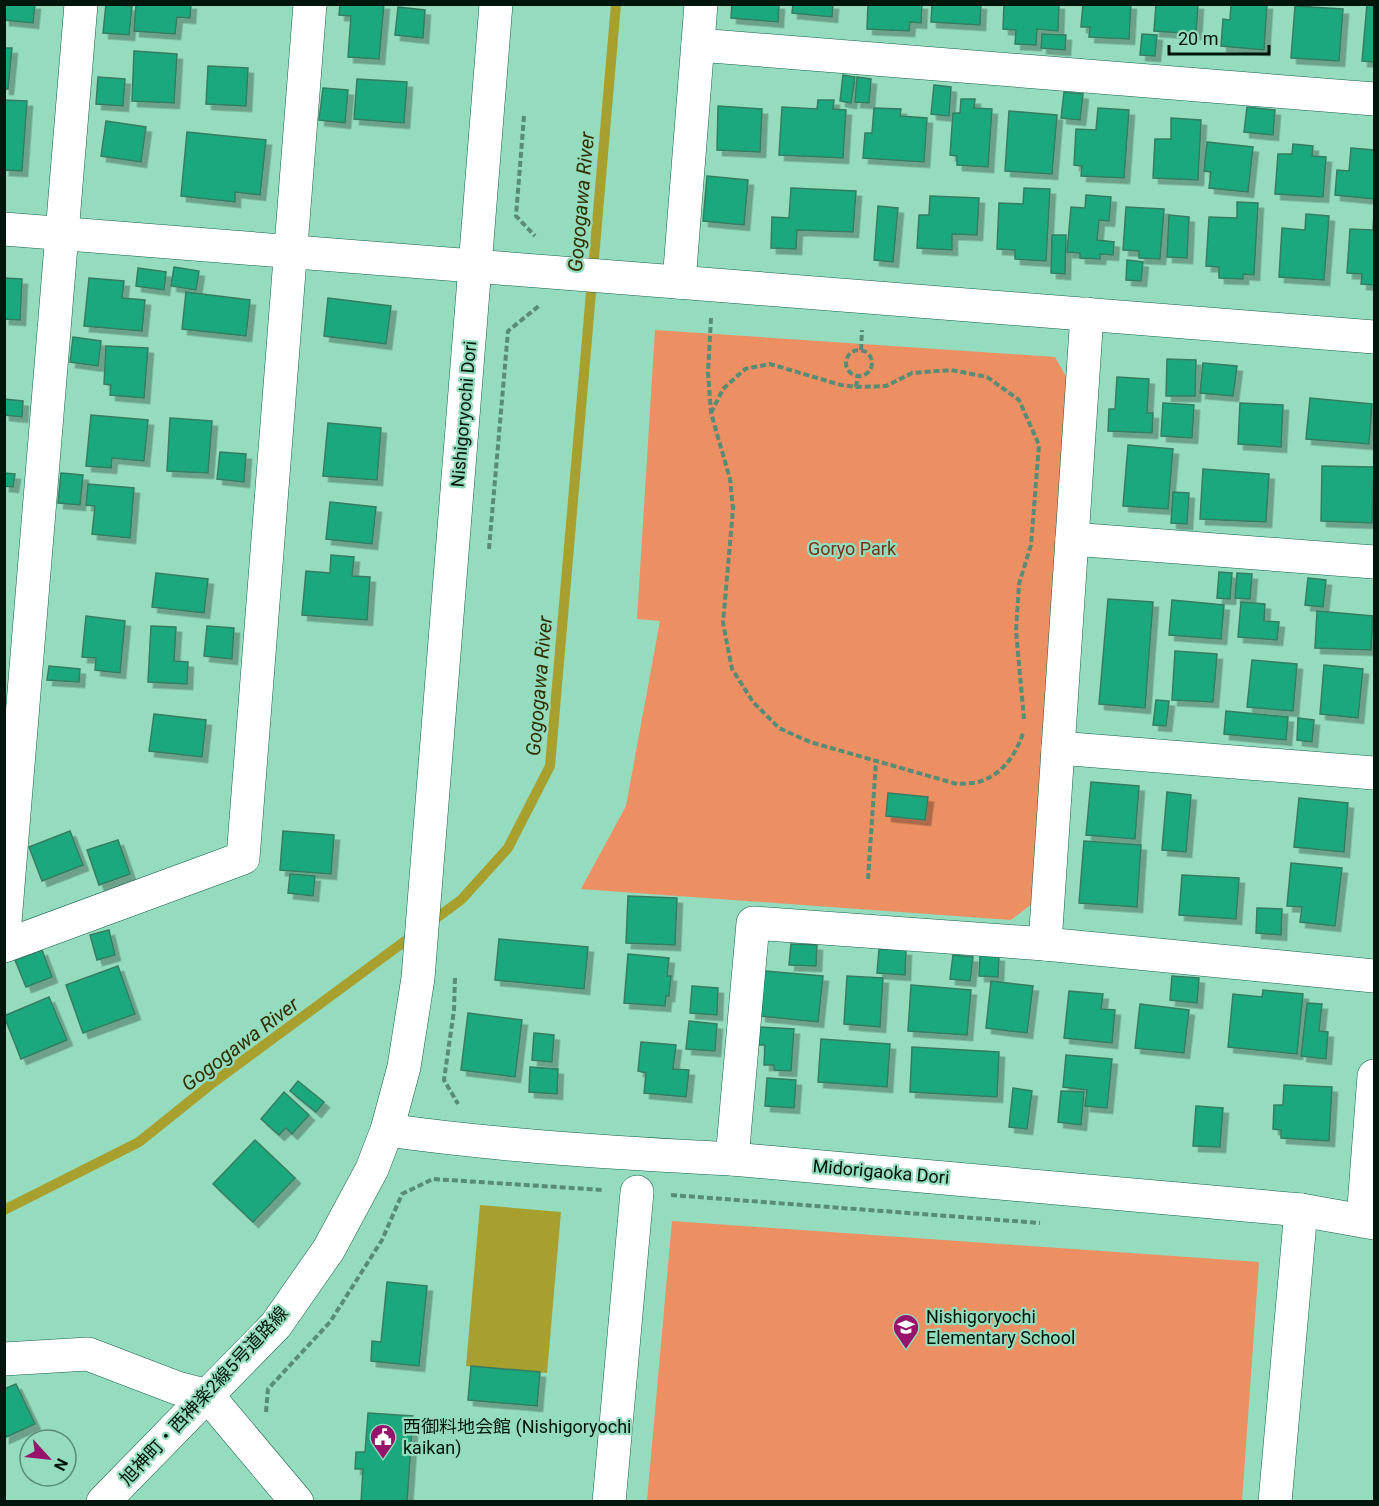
<svg xmlns="http://www.w3.org/2000/svg" width="1379" height="1506" font-family="Roboto,'Noto Sans JP',sans-serif">
<defs>
<filter id="shadow"><feDropShadow dx="5.5" dy="5.5" stdDeviation="0" flood-color="#0004"/></filter>
</defs>
<rect width="100%" height="100%" fill="#94dcbd"/>
<g fill="#ec8f63">
<polygon points="655,330 1055,357 1068,380 1033,903 1011,920 581,889 626,806 660,621 637,619"/>
<polygon points="672,1221 1259,1262 1242,1501 647,1501"/>
</g>
<polygon fill="#a7a02f" points="480,1205 561,1212 547,1373 466,1366"/>
<g fill="none" stroke-linecap="round" stroke-linejoin="round">
<g stroke="#a7a02f" stroke-width="10">
<polyline points="428,924 461,900 508,848 550,766 616,4"/>
<polyline points="4,1210 139,1142 210,1085 416,933"/>
</g>
</g>
<g fill="#1da87d" stroke="#367d62" stroke-width="1.5" filter="url(#shadow)">
<polygon points="4,4 35,4 33,23 4,20"/>
<polygon points="106,4 132,6 129,35 103,33"/>
<polygon points="136,4 191,4 190,18 177,17 175,34 134,31"/>
<polygon points="340,4 384,4 379,59 348,57 351,16 339,15"/>
<polygon points="732,4 779,4 778,22 731,18"/>
<polygon points="793,4 833,4 832,17 792,13"/>
<polygon points="868,4 922,4 921,23 910,22 909,31 867,29"/>
<polygon points="932,4 981,4 980,25 931,22"/>
<polygon points="1004,4 1059,4 1058,31 1037,29 1036,45 1015,44 1016,30 1003,29"/>
<polygon points="1083,4 1131,4 1129,39 1089,37 1090,27 1081,27"/>
<polygon points="1156,4 1198,4 1196,34 1154,31"/>
<polygon points="1231,4 1267,4 1264,50 1221,46 1223,19 1230,20"/>
<polygon points="1367,4 1374,4 1374,62 1362,61"/>
<polygon points="1295,6 1343,9 1339,61 1291,58"/>
<polygon points="398,7 425,10 423,38 395,35"/>
<polygon points="1042,34 1066,35 1065,50 1041,48"/>
<polygon points="1142,34 1157,35 1155,56 1140,55"/>
<polygon points="4,48 12,48 8,89 4,89"/>
<polygon points="134,51 177,54 174,103 132,101"/>
<polygon points="208,66 248,68 246,106 206,104"/>
<polygon points="843,75 855,77 851,103 840,101"/>
<polygon points="98,77 125,79 123,106 96,104"/>
<polygon points="857,77 871,79 869,103 855,102"/>
<polygon points="357,79 407,82 404,123 354,119"/>
<polygon points="934,85 951,87 949,116 931,114"/>
<polygon points="323,88 348,90 345,123 319,120"/>
<polygon points="1064,92 1083,94 1080,120 1061,118"/>
<polygon points="961,99 975,99 974,108 992,109 988,167 957,165 957,156 950,155 953,113 960,113"/>
<polygon points="4,100 27,101 22,171 4,170"/>
<polygon points="818,100 834,100 833,109 846,110 843,158 779,155 782,107 817,109"/>
<polygon points="718,106 762,109 760,152 717,150"/>
<polygon points="1247,107 1275,110 1273,135 1244,132"/>
<polygon points="874,108 901,109 900,116 927,118 924,162 863,158 865,133 872,133"/>
<polygon points="1098,108 1129,110 1124,178 1081,176 1082,166 1074,165 1076,129 1096,130"/>
<polygon points="1009,111 1057,115 1052,174 1005,171"/>
<polygon points="1171,118 1201,120 1198,180 1153,178 1155,139 1171,139"/>
<polygon points="106,121 146,127 141,162 101,156"/>
<polygon points="187,132 266,140 260,195 235,192 235,202 181,196"/>
<polygon points="1207,142 1253,147 1248,192 1209,188 1211,172 1204,171"/>
<polygon points="1293,144 1313,146 1312,156 1326,157 1323,197 1275,194 1278,154 1292,154"/>
<polygon points="1351,148 1374,150 1374,199 1335,195 1337,170 1349,171"/>
<polygon points="707,176 748,180 744,225 703,221"/>
<polygon points="791,188 856,191 853,232 797,230 796,249 771,248 772,217 789,218"/>
<polygon points="1024,188 1050,189 1046,261 1015,259 1015,250 997,249 999,203 1023,204"/>
<polygon points="1086,195 1111,197 1109,221 1099,220 1097,240 1114,242 1113,255 1100,254 1100,259 1080,258 1080,253 1067,252 1071,207 1085,208"/>
<polygon points="930,196 979,198 977,235 952,234 952,250 917,248 919,215 929,215"/>
<polygon points="1237,202 1258,203 1254,275 1243,274 1243,279 1219,278 1219,267 1206,266 1209,217 1237,218"/>
<polygon points="878,206 898,208 893,262 874,260"/>
<polygon points="1126,207 1164,209 1160,259 1139,258 1139,251 1123,250"/>
<polygon points="1374,212 1374,285 1361,284 1362,274 1347,273 1350,229 1373,230"/>
<polygon points="1306,214 1329,216 1324,280 1279,277 1282,228 1305,230"/>
<polygon points="1169,215 1189,217 1187,258 1167,257"/>
<polygon points="1052,235 1066,235 1065,274 1051,273"/>
<polygon points="1127,260 1143,262 1141,281 1126,280"/>
<polygon points="174,267 199,271 196,290 171,286"/>
<polygon points="138,268 166,272 164,290 136,286"/>
<polygon points="4,278 22,279 20,320 4,319"/>
<polygon points="89,278 124,281 122,298 145,300 142,331 84,326"/>
<polygon points="186,292 250,300 246,336 182,329"/>
<polygon points="328,298 391,306 386,344 324,336"/>
<polygon points="73,337 101,341 98,366 70,362"/>
<polygon points="106,346 148,348 144,398 110,395 111,385 104,384"/>
<polygon points="1167,359 1196,360 1195,396 1166,396"/>
<polygon points="1203,363 1237,366 1233,396 1200,393"/>
<polygon points="1117,377 1149,379 1147,413 1153,413 1152,433 1108,431 1109,409 1115,409"/>
<polygon points="1310,398 1372,404 1369,444 1306,439"/>
<polygon points="4,399 23,401 22,417 4,415"/>
<polygon points="1163,403 1194,405 1192,438 1161,436"/>
<polygon points="1240,403 1283,405 1281,447 1238,444"/>
<polygon points="91,415 148,420 144,461 112,458 111,468 86,466"/>
<polygon points="170,418 212,421 208,473 167,471"/>
<polygon points="328,423 381,428 377,480 323,476"/>
<polygon points="1128,445 1173,449 1168,509 1123,506"/>
<polygon points="220,452 246,454 244,482 217,479"/>
<polygon points="1322,466 1374,467 1372,523 1321,521"/>
<polygon points="1203,469 1269,474 1266,522 1200,519"/>
<polygon points="4,473 15,474 13,487 4,486"/>
<polygon points="61,473 83,475 80,505 58,503"/>
<polygon points="88,484 134,488 130,538 92,534 95,506 86,505"/>
<polygon points="1173,492 1189,493 1187,524 1171,523"/>
<polygon points="330,502 376,507 372,544 326,539"/>
<polygon points="331,555 354,557 352,576 370,577 367,620 302,615 306,571 330,573"/>
<polygon points="1219,572 1232,573 1230,599 1217,598"/>
<polygon points="156,573 208,579 204,613 152,607"/>
<polygon points="1237,573 1252,574 1250,599 1235,598"/>
<polygon points="1308,578 1326,580 1323,607 1305,605"/>
<polygon points="1108,599 1153,602 1145,708 1099,704"/>
<polygon points="1172,600 1224,605 1221,639 1169,635"/>
<polygon points="1241,602 1265,604 1264,621 1279,622 1277,640 1238,637"/>
<polygon points="1317,611 1373,616 1371,650 1315,648"/>
<polygon points="86,616 125,621 120,673 95,670 96,658 82,657"/>
<polygon points="151,626 176,627 174,661 188,662 187,684 148,682"/>
<polygon points="207,626 234,628 232,659 204,656"/>
<polygon points="1175,651 1217,654 1213,702 1172,700"/>
<polygon points="1252,660 1297,664 1293,711 1247,707"/>
<polygon points="1324,665 1363,669 1358,718 1320,714"/>
<polygon points="49,666 80,669 79,682 47,680"/>
<polygon points="1156,700 1169,701 1166,726 1153,725"/>
<polygon points="1226,711 1288,717 1286,740 1224,734"/>
<polygon points="154,714 206,720 202,757 149,751"/>
<polygon points="1298,718 1314,720 1312,742 1297,740"/>
<polygon points="1091,782 1139,786 1135,839 1086,835"/>
<polygon points="1167,792 1191,795 1186,852 1162,850"/>
<polygon points="888,793 928,797 925,820 886,816"/>
<polygon points="1299,798 1348,803 1344,852 1294,847"/>
<polygon points="70,831 83,865 42,881 29,847"/>
<polygon points="283,831 334,835 331,874 280,870"/>
<polygon points="118,840 130,874 99,885 87,850"/>
<polygon points="1084,841 1141,845 1137,907 1079,903"/>
<polygon points="1291,863 1342,868 1335,926 1300,922 1302,907 1287,906"/>
<polygon points="290,874 315,876 313,896 288,893"/>
<polygon points="1182,875 1239,878 1236,919 1179,915"/>
<polygon points="628,896 677,898 675,945 626,943"/>
<polygon points="1257,908 1282,909 1281,935 1256,933"/>
<polygon points="109,930 115,955 97,960 90,935"/>
<polygon points="499,939 588,947 584,989 495,980"/>
<polygon points="791,944 817,945 816,966 789,965"/>
<polygon points="879,949 906,950 905,975 877,973"/>
<polygon points="42,950 52,977 26,987 15,960"/>
<polygon points="628,954 669,958 667,976 671,976 669,996 666,996 665,1006 624,1003"/>
<polygon points="953,955 973,957 970,981 950,979"/>
<polygon points="980,955 999,956 998,977 979,976"/>
<polygon points="118,966 135,1014 83,1033 66,985"/>
<polygon points="765,971 823,976 818,1022 760,1016"/>
<polygon points="847,976 883,978 880,1027 844,1024"/>
<polygon points="1172,976 1199,978 1197,1003 1170,1000"/>
<polygon points="991,981 1033,986 1027,1033 986,1028"/>
<polygon points="911,985 971,990 967,1035 908,1031"/>
<polygon points="692,986 718,988 717,1015 690,1013"/>
<polygon points="1263,990 1303,994 1297,1054 1228,1047 1233,994 1262,997"/>
<polygon points="1069,991 1103,994 1101,1009 1115,1010 1112,1043 1064,1038"/>
<polygon points="49,997 67,1040 21,1059 4,1016"/>
<polygon points="1307,1003 1322,1004 1319,1031 1328,1032 1326,1059 1301,1056"/>
<polygon points="1140,1004 1189,1010 1184,1053 1135,1048"/>
<polygon points="468,1013 522,1020 515,1077 461,1070"/>
<polygon points="689,1021 717,1024 715,1051 686,1049"/>
<polygon points="760,1027 794,1029 791,1071 774,1070 774,1065 764,1065 765,1045 759,1045"/>
<polygon points="534,1033 554,1035 552,1062 532,1060"/>
<polygon points="821,1039 890,1044 887,1087 818,1082"/>
<polygon points="641,1042 676,1045 673,1069 689,1070 686,1097 644,1093 646,1073 638,1071"/>
<polygon points="912,1047 999,1052 997,1097 910,1092"/>
<polygon points="1066,1055 1112,1059 1107,1108 1085,1106 1087,1090 1063,1087"/>
<polygon points="530,1067 558,1069 557,1094 529,1092"/>
<polygon points="767,1078 796,1080 794,1108 765,1106"/>
<polygon points="298,1081 324,1102 316,1112 290,1091"/>
<polygon points="1284,1085 1332,1087 1329,1141 1281,1138 1281,1130 1273,1129 1274,1105 1283,1105"/>
<polygon points="1013,1088 1032,1091 1027,1129 1009,1127"/>
<polygon points="1061,1091 1084,1092 1081,1125 1058,1122"/>
<polygon points="284,1092 309,1115 292,1134 286,1128 279,1135 261,1119"/>
<polygon points="1196,1106 1223,1108 1220,1147 1193,1146"/>
<polygon points="255,1140 295,1178 253,1222 213,1184"/>
<polygon points="387,1282 427,1286 419,1366 371,1361 372,1341 381,1342"/>
<polygon points="471,1366 540,1372 537,1406 468,1400"/>
<polygon points="16,1384 35,1424 4,1438 4,1389"/>
<polygon points="368,1413 413,1416 407,1502 361,1502 363,1469 355,1469 356,1452 365,1452"/>
</g>
<g fill="none" stroke-linecap="round" stroke-linejoin="round">
<g stroke="#156248" stroke-width="34">
<g id="minor">
<polyline points="698,45 1374,99"/>
<polyline points="4,229 1374,337"/>
<polyline points="679,282 701,4"/>
<polyline points="1072,539 1374,562"/>
<polyline points="1058,748 1374,773"/>
<polyline points="4,934 81,4"/>
<polyline points="1045,944 1087,314"/>
<polyline points="4,946 243,858 310,4"/>
<path d="M387,1130C501,1146 617,1153 732,1159L1301,1210L1374,1223"/>
<polyline points="732,1159 753,923 1045,944 1374,976"/>
<polyline points="1363,1220 1374,1076"/>
<polyline points="4,1359 88,1354 177,1388 208,1396 297,1502"/>
<polyline points="103,1502 276,1325 329,1249 372,1169 387,1130 404,1067 418,978 496,4"/>
<polyline points="609,1502 637,1192"/>
<polyline points="1275,1502 1301,1210"/>
</g>
</g>
<g stroke="#588c75" stroke-width="4" stroke-dasharray="6 3" stroke-linecap="butt">
<polyline points="524,116 516,216 535,236"/>
<path d="M711,318L708,372L711,413L730,479L733,509L723,623L732,669L753,702L779,728L810,742L957,784C965,783 974,784 981,781C1003,774 1016,754 1023,733"/>
<polyline points="861,350 862,330"/>
<circle cx="859" cy="363" r="13"/>
<polyline points="856,387 858,375"/>
<polyline points="711,413 723,389 745,369 770,364 841,385 856,387 886,386 912,373 951,370 987,377 1019,400 1039,445 1031,545 1019,584 1016,631 1024,719"/>
<polyline points="489,549 508,331 540,305"/>
<polyline points="868,879 876,761"/>
<polyline points="455,978 454,1010 444,1080 458,1104"/>
<polyline points="671,1195 1040,1223"/>
<polyline points="266,1412 268,1389 330,1322 382,1240 402,1194 433,1179 603,1190"/>
</g>
<use href="#minor" stroke="#fff" stroke-width="33"/>
</g>
<defs>
<g id="school-pin" transform="scale(1.35)"><path d="M0 17L-7.5 6A9.5 9.5 0 1 1 7.5 6Z" fill="#96146c" stroke="#94dcbd"/><path d="M0-5L7-2L0 1L-7-2ZM-4 1L0 2.5L4 1V4Q0 6-4 4Z" fill="#fff"/></g>
<g id="civic-pin" transform="scale(1.35)"><path d="M0 17L-7.5 6A9.5 9.5 0 1 1 7.5 6Z" fill="#96146c" stroke="#94dcbd"/><path d="M-.6-6.5H3V-4.5H.6V-3L4-1V1h2V6H-6V1h2V-1L-.6-3ZM-1.2 2.5V6h2.4V2.5Z" fill="#fff"/></g>
</defs>
<g fill-rule="evenodd">
<use href="#school-pin" x="906" y="1327"/>
<use href="#civic-pin" x="383" y="1437"/>
</g>
<g text-anchor="middle" stroke-width="4.5" stroke-linejoin="round" paint-order="stroke">
<g font-size="18" fill="#00150b" stroke="#94dcbd">
<text transform="translate(464 414) rotate(-85)" y="6">Nishigoryochi Dori</text>
<text transform="translate(881 1172) rotate(5)" y="6">Midorigaoka Dori</text>
<text transform="translate(204 1396) rotate(-47)" y="6">旭神町・西神楽2線5号道路線</text>
</g>
<g font-size="18" fill="#723516" stroke="#94dcbd">
<text x="852" y="555">Goryo Park</text>
</g>
<g font-size="18" fill="#00150b" stroke="#94dcbd" text-anchor="start">
<text x="926" y="1323">Nishigoryochi<tspan x="926" dy="21">Elementary School</tspan></text>
<text x="403" y="1433">西御料地会館 (Nishigoryochi<tspan x="403" dy="21">kaikan)</tspan></text>
</g>
<g font-size="20" font-style="italic" fill="#322f00" stroke="#94dcbd">
<text transform="translate(581 202) rotate(-85)" y="7">Gogogawa River</text>
<text transform="translate(539 686) rotate(-85)" y="7">Gogogawa River</text>
<text transform="translate(240 1044) rotate(-37)" y="7">Gogogawa River</text>
</g>
</g>
<rect width="1379" height="1506" fill="none" stroke="#00150b" stroke-width="12"/>
<g transform="translate(48 1458) rotate(117)"><circle r="28" fill="#94dcbd" stroke="#598c76" stroke-width="1.5"/>
<path d="M0-4.5L10 22L0 15L-10 22Z" fill="#96146c"/>
<text y="-9" font-size="16" font-weight="bold" text-anchor="middle" fill="#00150b">N</text>
</g>
<path d="M1169 45v9h100v-9" fill="none" stroke="#00150b" stroke-width="3"/>
<text x="1178" y="45" font-size="18" fill="#00150b" stroke="#94dcbd" stroke-width="4.5" paint-order="stroke">20 m</text>
</svg>
